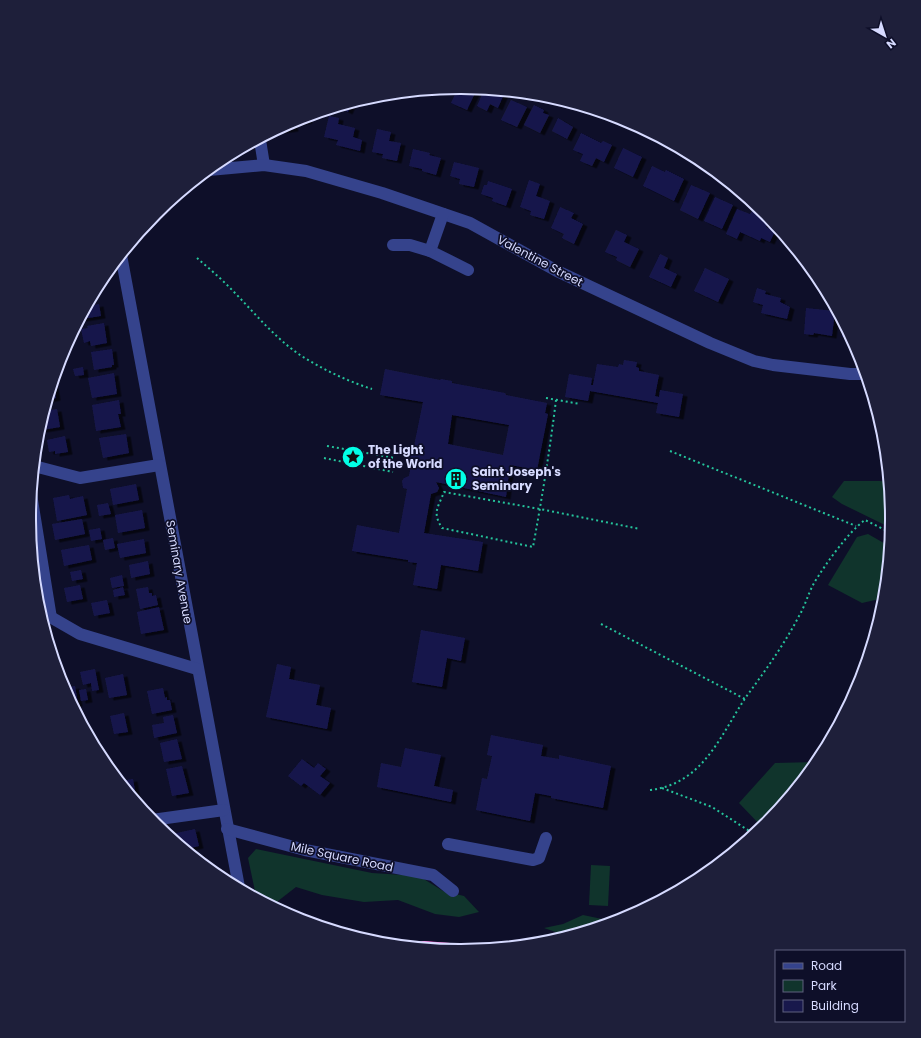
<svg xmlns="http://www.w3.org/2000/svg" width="921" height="1038" font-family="Poppins,sans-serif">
<defs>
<filter id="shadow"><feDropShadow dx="4.5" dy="2.5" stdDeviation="0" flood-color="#0009"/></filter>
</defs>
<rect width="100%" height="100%" fill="#0e0f29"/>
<g fill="#10342c">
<polygon points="844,481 880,481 888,482 892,519 891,528 842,504 832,497"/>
<polygon points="868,534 889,546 884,598 862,603 828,585 857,537"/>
<polygon points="816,762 762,827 739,803 775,763"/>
<polygon points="256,849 372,873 419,876 443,891 464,896 479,912 459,917 435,914 398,900 364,902 322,895 296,887 278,901 279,909 256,896 248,858"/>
<polygon points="591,865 610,866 608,906 589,905"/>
<polygon points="635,912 625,918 567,936 544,928 563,924 583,915 607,920"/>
</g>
<g fill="#18184c" fill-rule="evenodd" filter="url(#shadow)">
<polygon points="458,88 477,89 467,110 451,103"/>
<polygon points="484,90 499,91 504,94 498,108 490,104 487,111 477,106"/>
<polygon points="511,100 527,107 517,127 501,120"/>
<polygon points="352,103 348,112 342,109 344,106"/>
<polygon points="534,105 544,110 543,113 549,115 540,133 524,125"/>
<polygon points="329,116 339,118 338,124 355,128 353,137 362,140 360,151 336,145 338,140 324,137"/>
<polygon points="307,117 308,121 293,124 294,129 280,131 280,129 296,120"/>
<polygon points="558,118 573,127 567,139 552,131"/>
<polygon points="377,129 391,132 389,141 401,143 397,161 382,158 383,154 372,152"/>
<polygon points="581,133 601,143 603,141 612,145 604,162 596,158 592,166 580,161 583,154 573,150"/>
<polygon points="623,148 642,157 633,177 614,168"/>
<polygon points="413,149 430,153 429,155 441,158 436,175 422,171 422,169 409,166"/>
<polygon points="454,162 479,168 474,187 459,184 460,179 450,176"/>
<polygon points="652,166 665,172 666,170 684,179 674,201 643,186"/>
<polygon points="529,180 540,184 536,196 550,201 544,219 530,215 531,211 520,207"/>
<polygon points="488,181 512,189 506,206 492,201 493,198 481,194 484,185 487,185"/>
<polygon points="691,185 710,193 698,219 680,210"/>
<polygon points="715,197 733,205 722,229 704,221"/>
<polygon points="560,207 574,213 571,218 583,224 574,244 562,238 564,234 551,228"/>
<polygon points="737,209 750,214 752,211 763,216 761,220 768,223 766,227 775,231 770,242 761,238 760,241 740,232 737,239 726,234"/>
<polygon points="616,230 627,235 624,242 639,249 630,267 616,260 617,257 605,252"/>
<polygon points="660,254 668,258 664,268 677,274 671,287 649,277"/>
<polygon points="705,268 729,279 718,302 694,291"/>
<polygon points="757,288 766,291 765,294 781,298 780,302 790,307 787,319 761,313 763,305 753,302"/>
<polygon points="99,304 101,316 82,319 82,317 88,306"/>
<polygon points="806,308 835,311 832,336 814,333 813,335 804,334"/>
<polygon points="842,322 850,337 842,337"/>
<polygon points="104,323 107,343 91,346 90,341 84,343 81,329 88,328 87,326"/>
<polygon points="112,349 114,365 112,365 112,367 94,370 91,352"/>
<polygon points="624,360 637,362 636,367 639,368 639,371 659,375 655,396 659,397 660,390 683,394 679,417 656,413 658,403 590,391 588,401 565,397 569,374 592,378 591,385 593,385 597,364 618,367 619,364 623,365"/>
<polygon points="83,367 84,375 75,376 73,369"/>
<path d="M385,369L440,380L441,379L452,381V383L505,393L506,395L547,403L545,413L548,414L537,470L510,465L506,497L436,482L439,488L437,492L431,494L424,533L483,542L478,571L441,565L437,589L413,585L417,563L408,562V560L352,551L357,525L399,533L407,489L403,488L402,481L404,478L409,476L412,459L408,457L407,450L410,447L414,446L423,402L380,395ZM452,415L509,425L503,455L448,444Z"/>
<polygon points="114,373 117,394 92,398 88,378"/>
<polygon points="54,385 56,398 48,400 52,386"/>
<polygon points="119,400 121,414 118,414 121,427 96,431 92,405"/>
<polygon points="57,409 60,427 42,430 41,424 45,411"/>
<polygon points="126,434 129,453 103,458 99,438"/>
<polygon points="65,436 68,452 55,454 55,451 49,452 47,440"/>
<polygon points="136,484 139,500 113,505 110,489"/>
<polygon points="69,495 70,499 83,496 87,515 57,521 53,498"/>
<polygon points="108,503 111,514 99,516 97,505"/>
<polygon points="142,510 145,528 118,533 115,515"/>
<polygon points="82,519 85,534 55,540 52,524"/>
<polygon points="100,528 102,539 91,541 89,530"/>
<polygon points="113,538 115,548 105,550 103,540"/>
<polygon points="144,539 146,553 120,558 117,544"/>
<polygon points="89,545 92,560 64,566 61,550"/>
<polygon points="148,561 150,574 131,578 129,565"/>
<polygon points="81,570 83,579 72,581 70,572"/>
<polygon points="122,575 124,586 112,588 110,578"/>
<polygon points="80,585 83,599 67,602 64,588"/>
<polygon points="123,587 125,595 114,597 113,590"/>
<polygon points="148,587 149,593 152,593 152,596 156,595 158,605 140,609 136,589"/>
<polygon points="107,600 110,613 94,616 91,603"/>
<polygon points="159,607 164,630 141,634 137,612"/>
<polygon points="421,630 465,638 461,661 447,658 442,687 412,682"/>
<polygon points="50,644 52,644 54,654 53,654"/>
<polygon points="277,664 291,667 289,679 320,685 316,705 331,708 327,729 266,717"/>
<polygon points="95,669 99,690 92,691 91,683 83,685 80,672"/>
<polygon points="123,674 127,695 109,698 105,678"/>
<polygon points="75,686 78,704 73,705 64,688"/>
<polygon points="163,688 165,698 167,697 167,700 170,700 172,710 152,714 147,691"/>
<polygon points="86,689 88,700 81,701 79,690"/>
<polygon points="124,713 128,732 114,734 110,716"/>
<polygon points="173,715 177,733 154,738 152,725 164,723 163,717"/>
<polygon points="491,735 543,745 541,756 559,759 559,755 611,766 603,808 551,798 551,796 535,793 530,821 476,810 482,778 487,779 492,756 487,755"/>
<polygon points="177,739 182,759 164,762 160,743"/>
<polygon points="405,748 441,755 434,786 453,790 451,802 377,787 381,763 401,767"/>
<polygon points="302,759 314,768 318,763 326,769 320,776 330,783 320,795 304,783 301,786 288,776"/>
<polygon points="182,766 189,793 172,796 166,769"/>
<polygon points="133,779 137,802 120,781"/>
<polygon points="195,829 199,846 186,849 173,839 172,834"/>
<polygon points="200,853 202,862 193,855"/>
</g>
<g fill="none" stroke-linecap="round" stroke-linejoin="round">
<g stroke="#25c49b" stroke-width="2" stroke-dasharray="2 3" stroke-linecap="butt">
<path d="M197,258C206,266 216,274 225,283C250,307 271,335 300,355C322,369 347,381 372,389"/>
<polyline points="546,398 580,404"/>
<path d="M556,400C550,449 542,498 533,547L442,528C432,512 438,508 444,492L540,509L640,529"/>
<polyline points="327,446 395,458"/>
<polyline points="670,451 856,526"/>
<polyline points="324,458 393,472"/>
<polyline points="601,624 745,699"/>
<polyline points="662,788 712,807 754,834"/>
<path d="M650,790C703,784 720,736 746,697C765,671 784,645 799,616C805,606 808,594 814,583C825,565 848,532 865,520L891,533"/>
</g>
<g stroke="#35438c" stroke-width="12">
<polyline points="260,140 264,165"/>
<polyline points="209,170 264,165 306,171 382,193 470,223 557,271 710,343 754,361 773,365 850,374 865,374"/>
<polyline points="443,214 430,251 468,270"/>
<polyline points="393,245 410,245 430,251"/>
<polyline points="121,255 239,887"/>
<polyline points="34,466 80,478 159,465"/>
<polyline points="31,494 51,618"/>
<polyline points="40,611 80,634 197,669"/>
<polyline points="152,820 224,810"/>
<polyline points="227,829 305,850 433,875 453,891"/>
<polyline points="448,844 533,860 539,858 546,838"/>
</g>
<polyline stroke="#ff51c7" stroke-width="12" points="424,947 450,949"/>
</g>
<defs>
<g id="sight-disc" transform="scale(1.15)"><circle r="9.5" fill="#02ffe6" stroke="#0e0f29"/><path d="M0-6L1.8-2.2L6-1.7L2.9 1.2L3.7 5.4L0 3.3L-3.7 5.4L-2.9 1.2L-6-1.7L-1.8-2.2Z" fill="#111"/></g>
<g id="building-disc" transform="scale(1.15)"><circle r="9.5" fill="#02ffe6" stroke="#0e0f29"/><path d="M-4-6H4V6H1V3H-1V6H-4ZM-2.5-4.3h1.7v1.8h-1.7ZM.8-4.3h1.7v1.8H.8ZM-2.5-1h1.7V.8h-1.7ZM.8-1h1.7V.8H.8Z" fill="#111"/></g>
</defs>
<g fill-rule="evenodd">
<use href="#sight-disc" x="353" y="457"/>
<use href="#building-disc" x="456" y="479"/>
</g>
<g text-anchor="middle" stroke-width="3.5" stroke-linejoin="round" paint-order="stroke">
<g font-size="12" fill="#d6daff" stroke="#0e0f29">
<text transform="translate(540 261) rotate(28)" y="4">Valentine Street</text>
<text transform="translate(179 572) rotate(80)" y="4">Seminary Avenue</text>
<text transform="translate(342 857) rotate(12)" y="4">Mile Square Road</text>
</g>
<g font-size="12" font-weight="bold" fill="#d6daff" stroke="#0e0f29" text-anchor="start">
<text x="368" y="454">The Light<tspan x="368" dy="14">of the World</tspan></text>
<text x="472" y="476">Saint Joseph's<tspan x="472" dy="14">Seminary</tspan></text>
</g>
</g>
<path d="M0 0H921V1038H0ZM460 94H461A424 424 0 0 1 885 518V520A424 424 0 0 1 461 944H460A424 424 0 0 1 36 520V518A424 424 0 0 1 460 94Z" fill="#1e1f3a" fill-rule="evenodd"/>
<path fill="none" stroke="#d6daff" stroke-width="2" d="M460 94H461A424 424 0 0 1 885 518V520A424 424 0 0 1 461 944H460A424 424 0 0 1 36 520V518A424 424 0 0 1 460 94Z"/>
<rect x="775" y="950" width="130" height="72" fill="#0e0f29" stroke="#5e607f"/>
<rect x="783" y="963" width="20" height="6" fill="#35438c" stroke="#5e607f"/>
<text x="811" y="970" font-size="12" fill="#d6daff">Road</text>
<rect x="783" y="980" width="20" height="12" fill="#10342c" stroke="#5e607f"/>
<text x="811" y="990" font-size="12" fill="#d6daff">Park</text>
<rect x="783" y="1000" width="20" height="12" fill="#18184c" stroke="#5e607f"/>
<text x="811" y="1010" font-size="12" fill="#d6daff">Building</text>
<g transform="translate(885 36) rotate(141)" stroke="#0e0f29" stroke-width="3" paint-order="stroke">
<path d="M0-3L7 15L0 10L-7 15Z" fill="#d6daff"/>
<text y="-6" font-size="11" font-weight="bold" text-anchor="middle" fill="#d6daff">N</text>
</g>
</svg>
